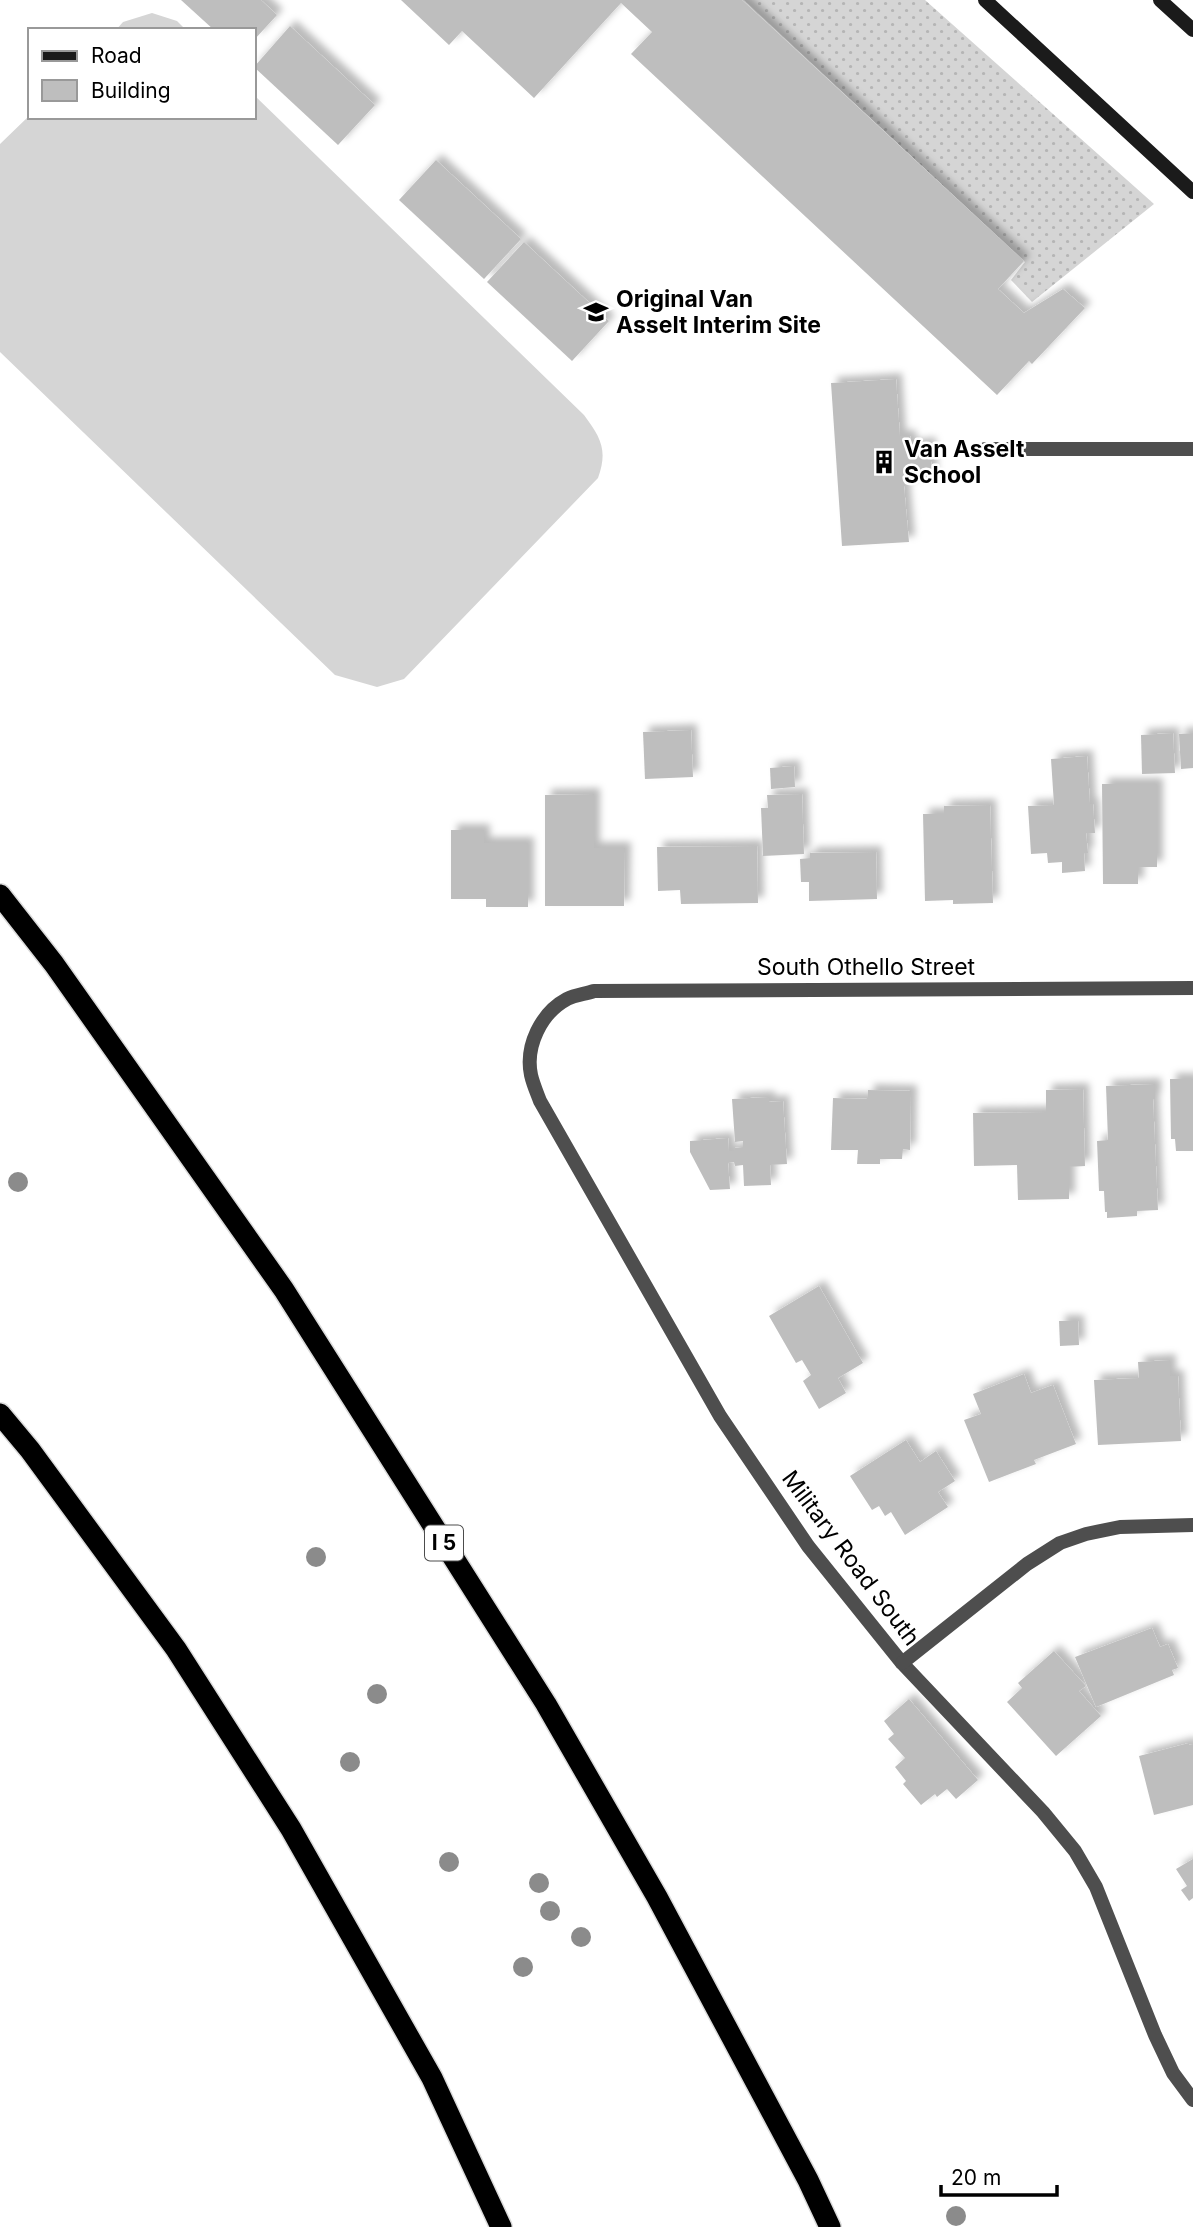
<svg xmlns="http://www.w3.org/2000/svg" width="1193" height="2227" font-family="Inter,sans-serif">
<defs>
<pattern id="grass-dots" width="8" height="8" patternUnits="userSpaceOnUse" patternTransform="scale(1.75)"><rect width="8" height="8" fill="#d5d5d5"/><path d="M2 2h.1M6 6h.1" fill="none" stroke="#b5b5b5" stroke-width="1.8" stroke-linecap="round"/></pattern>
<filter id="shadow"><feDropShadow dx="6" dy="-6" stdDeviation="3.5" flood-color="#0004"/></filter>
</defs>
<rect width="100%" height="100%" fill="#fff"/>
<polygon fill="url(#grass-dots)" points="744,0 925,0 1154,204 1032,302 1011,280 1025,262"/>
<g fill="#d5d5d5">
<polygon points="152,13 177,21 186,30 116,30 123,22"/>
<path d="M254,95L584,415C601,438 608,450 598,478L404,679L377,687L335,675L0,352V144L30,115V117H254Z"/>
</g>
<g fill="#bebebe" filter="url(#shadow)">
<polygon points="181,0 261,0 277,15 254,40 254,30 214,30"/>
<polygon points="401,0 742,0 1024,261 998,289 1024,313 1063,289 1085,308 1032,364 1029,361 997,395 631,54 652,32 621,3 534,98 462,31 449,45"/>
<polygon points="290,26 375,105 338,145 254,67"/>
<polygon points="436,160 521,239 484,279 399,200"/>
<polygon points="524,242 609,321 572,361 487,282"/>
<polygon points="896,379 900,436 910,436 911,445 930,443 932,479 915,480 915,485 904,486 909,542 842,546 831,383"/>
<polygon points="691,730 693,777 645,779 643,732"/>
<polygon points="1173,733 1175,773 1142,774 1141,735"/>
<polygon points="1193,733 1193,768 1181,769 1179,734"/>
<polygon points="1087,756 1090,804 1093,804 1095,833 1086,833 1088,853 1084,853 1085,871 1062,873 1062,862 1048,863 1047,853 1031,854 1028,806 1054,805 1051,759"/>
<polygon points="794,766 795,787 771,789 770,768"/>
<polygon points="1102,784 1157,784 1157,867 1138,867 1138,884 1103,884"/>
<polygon points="594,794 594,848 625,848 624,906 545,906 545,795"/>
<polygon points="802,794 804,854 763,856 761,808 768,808 767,795"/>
<polygon points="990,805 993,903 953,904 953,900 925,901 923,814 944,814 944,806"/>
<polygon points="451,830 484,830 484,843 528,843 528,907 486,907 486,899 451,899"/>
<polygon points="757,846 758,903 681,904 680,890 658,891 657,847"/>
<polygon points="876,852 877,899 809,901 809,882 801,882 800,859 810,858 810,853"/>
<polygon points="1170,1079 1193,1079 1193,1151 1176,1151 1175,1139 1171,1139"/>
<polygon points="1155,1084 1155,1099 1153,1099 1158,1210 1137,1211 1137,1216 1107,1218 1107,1212 1105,1212 1104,1191 1099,1191 1097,1141 1108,1140 1106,1086"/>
<polygon points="1083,1089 1085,1166 1069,1167 1069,1199 1018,1200 1017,1165 974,1166 973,1113 1046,1112 1046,1090"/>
<polygon points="868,1090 911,1091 910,1150 903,1149 902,1159 880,1159 880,1164 857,1164 858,1150 831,1150 833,1098 868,1099"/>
<polygon points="769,1097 769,1102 783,1101 787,1164 770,1165 771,1185 744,1186 743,1165 735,1166 734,1162 728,1163 730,1189 710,1190 690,1152 690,1141 728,1138 729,1151 735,1151 735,1148 743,1147 743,1141 735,1142 732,1099"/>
<polygon points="819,1286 863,1363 838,1378 846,1393 819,1409 803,1381 811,1375 802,1360 796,1363 769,1316"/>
<polygon points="1059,1321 1078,1321 1079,1345 1060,1346"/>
<polygon points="1170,1360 1170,1376 1178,1376 1181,1441 1098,1445 1094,1380 1139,1378 1138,1362"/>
<polygon points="1024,1374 1031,1393 1053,1385 1076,1444 1034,1460 1036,1464 989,1482 964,1420 981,1414 973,1394"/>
<polygon points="906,1440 920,1462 936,1451 955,1481 938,1492 948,1507 905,1535 891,1512 885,1516 879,1506 872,1510 850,1476"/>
<polygon points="1152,1628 1160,1647 1168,1644 1178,1668 1172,1670 1174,1675 1096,1707 1075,1657"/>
<polygon points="1054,1651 1086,1686 1079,1691 1101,1716 1056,1756 1007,1702 1022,1688 1018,1683"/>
<polygon points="909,1699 978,1780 956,1799 947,1789 937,1797 935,1794 921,1805 903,1784 906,1781 895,1767 905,1758 888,1739 894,1734 884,1721"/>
<polygon points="1189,1743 1189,1745 1193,1744 1193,1805 1154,1815 1139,1756"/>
<polygon points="1193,1859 1193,1898 1189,1901 1181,1890 1187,1886 1176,1869"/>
</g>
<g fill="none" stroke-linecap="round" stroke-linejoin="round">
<g stroke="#dbdbdb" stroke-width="24">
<g id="highway">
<polyline points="0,895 54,964 284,1290 546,1704 657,1897 808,2180 830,2227"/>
<polyline points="0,1414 30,1450 176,1649 291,1829 432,2078 501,2227"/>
</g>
</g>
<polyline stroke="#4e4e4e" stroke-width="14" points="985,449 1193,449"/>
<g stroke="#4e4e4e" stroke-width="14">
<path d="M1193,988L594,991C585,994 575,995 567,999C541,1013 525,1046 531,1075C533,1084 537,1093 540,1101L720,1416L808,1546L902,1663L1043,1812L1075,1851L1096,1887L1155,2035L1173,2073L1193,2100"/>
<polyline points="902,1663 1027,1564 1060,1543 1086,1534 1120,1527 1193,1525"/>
</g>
<g stroke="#1b1b1b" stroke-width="14">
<polyline points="985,0 1193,192"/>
<polyline points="1160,0 1193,30"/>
</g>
<use href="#highway" stroke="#000" stroke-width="21"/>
</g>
<g fill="#8b8b8b">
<circle cx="18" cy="1182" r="10"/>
<circle cx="316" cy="1557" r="10"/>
<circle cx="377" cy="1694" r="10"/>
<circle cx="350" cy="1762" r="10"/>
<circle cx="449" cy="1862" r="10"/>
<circle cx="539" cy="1883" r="10"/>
<circle cx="550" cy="1911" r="10"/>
<circle cx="581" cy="1937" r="10"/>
<circle cx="523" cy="1967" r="10"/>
<circle cx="956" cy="2216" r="10"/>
</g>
<defs>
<g id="school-bare" transform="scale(1.89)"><path d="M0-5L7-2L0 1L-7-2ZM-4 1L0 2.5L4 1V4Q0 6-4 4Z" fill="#000" stroke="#fff" stroke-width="2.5" paint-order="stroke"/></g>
<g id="building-bare" transform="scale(1.89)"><path d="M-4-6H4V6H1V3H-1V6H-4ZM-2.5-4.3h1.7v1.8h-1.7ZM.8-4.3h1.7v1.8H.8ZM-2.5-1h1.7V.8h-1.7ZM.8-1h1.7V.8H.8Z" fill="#000" stroke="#fff" stroke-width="2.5" paint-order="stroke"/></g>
</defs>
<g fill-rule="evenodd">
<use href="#school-bare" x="596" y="312"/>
<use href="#building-bare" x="884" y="462"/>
</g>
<g text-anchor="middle" stroke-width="5" stroke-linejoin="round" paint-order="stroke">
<rect fill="#fff" stroke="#4c4c4c" stroke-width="2" x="425" y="1525.5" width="38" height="35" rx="5"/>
<g font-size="21" font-weight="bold" fill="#000">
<text x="444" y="1550">I 5</text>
</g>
<g font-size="23" font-weight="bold" fill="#000" stroke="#fff" text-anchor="start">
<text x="616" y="307">Original Van<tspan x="616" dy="26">Asselt Interim Site</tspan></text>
<text x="904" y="457">Van Asselt<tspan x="904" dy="26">School</tspan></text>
</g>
<g font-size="23" fill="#000" stroke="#fff">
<text x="866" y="975">South Othello Street</text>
<text transform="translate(851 1558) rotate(53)" y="8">Military Road South</text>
</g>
</g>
<rect x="28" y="28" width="228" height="91" fill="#ffffff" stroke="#999999" stroke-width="2"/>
<rect x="42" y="51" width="35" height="10" fill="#1b1b1b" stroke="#999999" stroke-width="2"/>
<text x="91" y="63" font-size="21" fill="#000000">Road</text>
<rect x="42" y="80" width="35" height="21" fill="#bebebe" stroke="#999999" stroke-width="2"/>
<text x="91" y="98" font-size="21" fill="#000000">Building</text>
<path d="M941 2185v10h116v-10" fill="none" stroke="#000000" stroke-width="3.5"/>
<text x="951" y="2185" font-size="21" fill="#000000" stroke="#ffffff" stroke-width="5" paint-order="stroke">20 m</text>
</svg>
